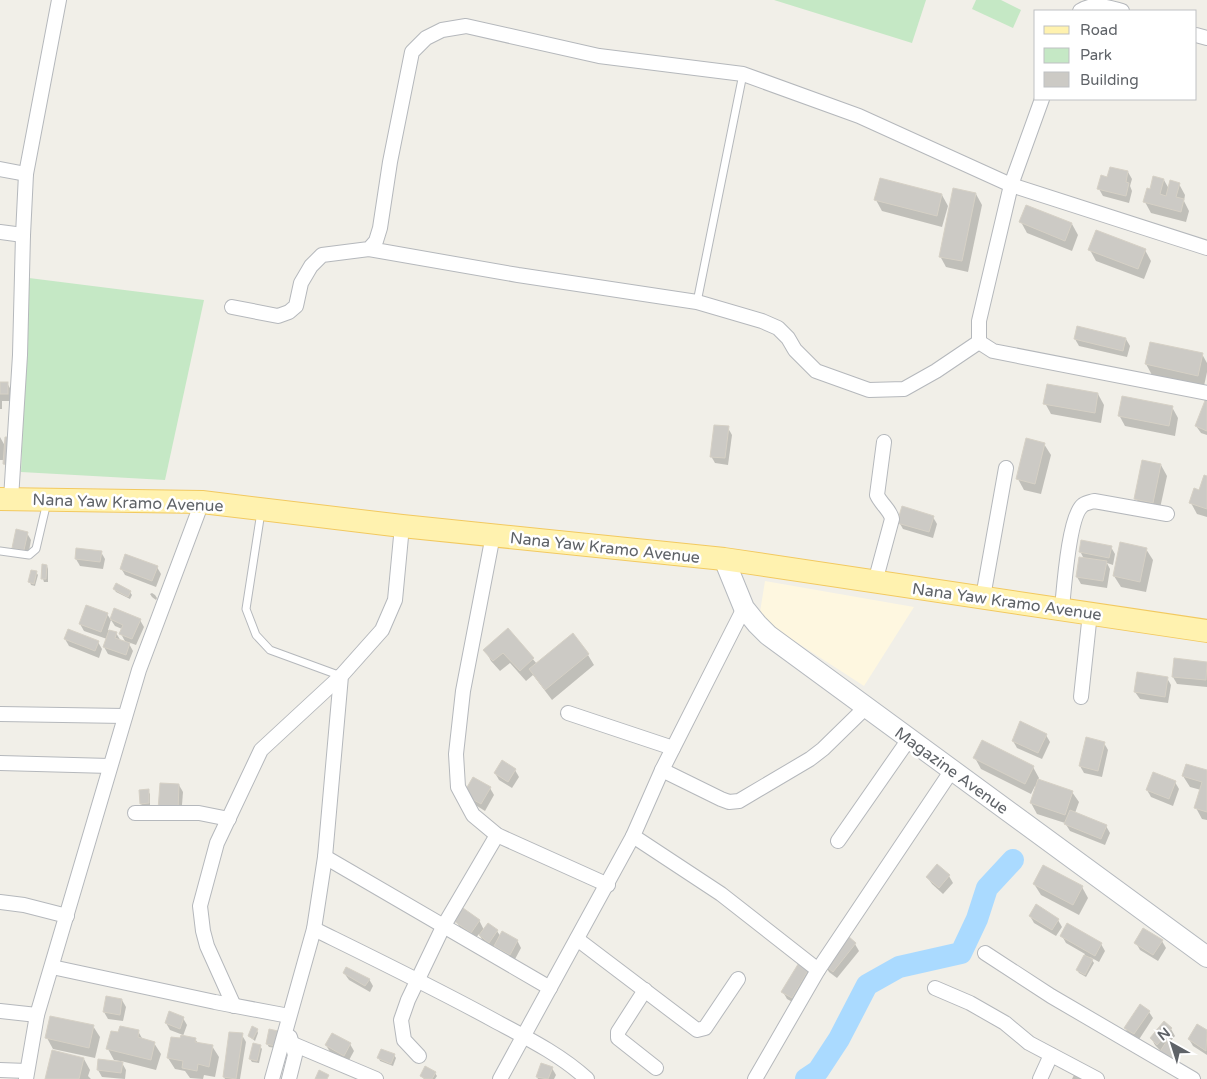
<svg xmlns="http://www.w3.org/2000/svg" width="1207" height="1079" font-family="'Varela Round',sans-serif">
<rect width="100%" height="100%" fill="#f1efe8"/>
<polygon fill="#fef7e0" points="765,581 914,607 864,686 759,618"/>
<g fill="#c5e8c5">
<polygon points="774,0 926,0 912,43"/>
<polygon points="976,0 1001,0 1021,10 1013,28 972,9"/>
<polygon points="29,278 204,300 165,480 21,472"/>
</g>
<g fill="#0003" fill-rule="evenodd">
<polygon points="1128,172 1132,179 1130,186 1132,191 1129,203 1103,196 1099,189 1108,178"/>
<polygon points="1164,180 1169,189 1179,184 1185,195 1184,201 1189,211 1186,222 1151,213 1145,202 1150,190"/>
<polygon points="976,194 982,205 968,272 946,267 940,256"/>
<polygon points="942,195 948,206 942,227 882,211 876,200"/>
<polygon points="1021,222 1072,224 1078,235 1072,251 1027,233"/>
<polygon points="1090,250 1145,250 1151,261 1144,279 1096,261"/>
<polygon points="1075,339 1126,339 1130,346 1127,357 1079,346"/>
<polygon points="1202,354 1207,363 1207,372 1204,386 1152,375 1146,364"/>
<polygon points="0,383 7,383 11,390 11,401 2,401 2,409 0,409"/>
<polygon points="1098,394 1104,405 1101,423 1051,414 1045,403"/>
<polygon points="1207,400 1207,435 1201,433 1196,426"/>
<polygon points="1172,407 1178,418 1175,436 1125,426 1119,415"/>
<polygon points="728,428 732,435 728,465 715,463 711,456"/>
<polygon points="0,437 5,446 10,467 6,467 4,460 0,460"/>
<polygon points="1044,444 1051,455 1041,494 1024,490 1018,479"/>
<polygon points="1161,465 1167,476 1159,513 1142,509 1136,498"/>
<polygon points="1207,477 1207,517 1197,514 1191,503"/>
<polygon points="933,517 937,524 933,538 903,529 899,522"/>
<polygon points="27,533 31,540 28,557 18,555 13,548"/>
<polygon points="1111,547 1115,554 1113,565 1107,563 1110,569 1107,588 1081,584 1077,577 1084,559 1080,551"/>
<polygon points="1146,549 1153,560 1146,592 1121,587 1114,576"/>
<polygon points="101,552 105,559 103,569 80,566 76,559"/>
<polygon points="47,566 48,569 48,582 44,582 43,579"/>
<polygon points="157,567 161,574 156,587 125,575 121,568"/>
<polygon points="36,572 38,575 35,586 31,585 30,582"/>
<polygon points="114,589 130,592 132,595 130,599 116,592"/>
<polygon points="152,593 155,595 157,598 156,600 152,597 150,594"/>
<path d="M115,610L140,620L144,627L136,645L128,642L133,651L129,661L108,654L104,647L107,639L84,631L80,624L107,614L111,620ZM111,620L115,626L122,629L121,634L126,643L121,641L116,633L108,630Z"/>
<polygon points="508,630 537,664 588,655 594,665 552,700 533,675 526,681 510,663 500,671 491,661 485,650"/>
<polygon points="65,639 98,642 102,649 99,658 69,646"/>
<polygon points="1175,660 1207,663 1207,687 1177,684 1173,677"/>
<polygon points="1167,678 1171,685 1168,703 1140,699 1135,692"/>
<polygon points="1046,735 1050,742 1042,759 1017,748 1013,741"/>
<polygon points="1104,743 1108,750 1102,777 1084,773 1080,766"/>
<polygon points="975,758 1033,767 1039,778 1038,780 1072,792 1079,802 1075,813 1106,826 1110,833 1105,845 1070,831 1065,823 1037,814 1031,803 1037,787 1035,786 1031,794 981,769"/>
<polygon points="515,770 519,777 512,788 499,780 495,773"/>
<polygon points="1207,771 1207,820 1202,819 1196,808 1201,790 1190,787 1183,776"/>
<polygon points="1175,782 1179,789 1173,806 1151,797 1147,790"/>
<polygon points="161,784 179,785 183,792 181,818"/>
<polygon points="490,788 494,795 485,811 469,801"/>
<polygon points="148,791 150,794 150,806 143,807 141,804"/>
<polygon points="949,876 953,883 943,894 932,884 927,877"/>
<polygon points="1034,884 1082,887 1088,898 1079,915 1041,895"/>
<polygon points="1030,916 1058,920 1062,927 1056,936 1034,923"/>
<polygon points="479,920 484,930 497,931 501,937 517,940 521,948 514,961 500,953 495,946 493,949 484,943 479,934 475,939 460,928 456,921"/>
<polygon points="1062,936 1101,944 1105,951 1099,962 1090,957 1094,963 1086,977 1079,973 1077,970 1085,954 1066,943"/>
<polygon points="1162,941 1166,948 1158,961 1140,950 1136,943"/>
<polygon points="855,944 859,951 837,978 829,972 825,965"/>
<polygon points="800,962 814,975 796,1004 787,999 783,992"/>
<polygon points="344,973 369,979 373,986 370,992 349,980"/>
<polygon points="122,1000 126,1007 123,1021 108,1019 104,1012"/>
<polygon points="1149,1012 1153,1018 1138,1041 1129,1035 1125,1028"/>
<polygon points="183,1018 187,1025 183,1036 195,1039 198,1043 212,1046 219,1057 215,1077 204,1075 203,1079 190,1078 185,1071 175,1069 168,1058 172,1038 181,1040 183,1035 170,1030 166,1023"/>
<polygon points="93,1026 100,1037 95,1058 53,1049 47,1038"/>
<polygon points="1198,1026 1207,1032 1207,1055 1193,1046 1189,1039"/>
<polygon points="1171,1029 1175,1036 1170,1042 1178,1047 1182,1054 1175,1066 1155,1045 1151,1038"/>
<polygon points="257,1030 258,1033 255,1041 249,1036"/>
<polygon points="138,1031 143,1040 154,1043 161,1054 156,1070 121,1061 126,1070 125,1079 102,1077 98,1070 120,1063 120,1061 114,1060 108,1049 119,1034"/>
<polygon points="277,1032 279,1035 276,1048 269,1047 267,1044"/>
<polygon points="242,1035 246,1042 240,1079 225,1079 224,1077"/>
<polygon points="350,1044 354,1051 348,1062 330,1052 326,1045"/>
<polygon points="260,1046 262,1049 259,1063 252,1062 250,1059"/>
<polygon points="394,1055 396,1058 393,1066 380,1061 379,1058"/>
<polygon points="84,1059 90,1070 88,1076 91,1079 46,1079"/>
<polygon points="552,1068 556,1075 554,1079 538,1079 537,1077"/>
<polygon points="435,1073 437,1076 435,1079 424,1079 421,1076"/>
<polygon points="1075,1073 1086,1079 1072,1079"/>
</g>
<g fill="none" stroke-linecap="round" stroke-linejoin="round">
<polyline stroke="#aadaff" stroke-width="22" points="806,1079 818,1071 839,1039 867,985 899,967 961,953 977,919 987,888 1013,860"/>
</g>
<g fill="#cccac5" stroke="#d6d1c6">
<polygon points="1110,167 1128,171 1126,182 1129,183 1126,196 1097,189 1101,175 1107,177"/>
<polygon points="1153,176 1164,179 1160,194 1166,196 1170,180 1180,183 1176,197 1184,199 1181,212 1143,202 1147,188 1150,189"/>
<polygon points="880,178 942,194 937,216 874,200"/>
<polygon points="953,188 976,193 962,261 939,257"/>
<polygon points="1026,205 1072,223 1065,241 1019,222"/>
<polygon points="1096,230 1146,249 1138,269 1088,250"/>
<polygon points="1077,326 1126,338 1123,351 1074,339"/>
<polygon points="1150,342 1203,353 1198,376 1145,364"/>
<rect x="0" y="382" width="8" height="12"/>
<polygon points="1047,384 1098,393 1095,413 1043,404"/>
<polygon points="1122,396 1173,406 1169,426 1118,416"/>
<polygon points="1206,398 1207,399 1207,431 1195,426"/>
<polygon points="714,425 729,426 725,458 710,457"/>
<polygon points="5,437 11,437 9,465 3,464"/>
<polygon points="1026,438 1045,443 1035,484 1016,479"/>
<polygon points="1142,460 1161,464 1153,503 1134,499"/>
<polygon points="1204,475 1207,476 1207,509 1189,503 1194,488 1199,490"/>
<polygon points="902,506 934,516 929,532 897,523"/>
<polygon points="16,529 28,532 24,550 12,548"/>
<polygon points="1081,540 1112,546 1109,558 1079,552"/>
<polygon points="1120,542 1147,548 1140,582 1113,576"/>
<polygon points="76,548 102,551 100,562 75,559"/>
<polygon points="125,554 158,566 152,581 120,569"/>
<polygon points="1079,557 1107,561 1103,581 1076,577"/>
<polygon points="42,564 47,565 46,579 41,579"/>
<polygon points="31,570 37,571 34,584 28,582"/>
<polygon points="116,583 131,591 128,597 113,589"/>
<polygon points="86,605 108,613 101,632 79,624"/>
<polygon points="114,608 141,619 132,639 119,634 123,625 110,619"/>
<polygon points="508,628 534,658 520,671 503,653 493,661 483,650"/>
<polygon points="68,629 99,641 95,651 64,639"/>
<polygon points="109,630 117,632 115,638 130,643 126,655 103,647"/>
<polygon points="573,633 589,654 545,690 529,669"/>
<polygon points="1174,658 1207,662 1206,680 1172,677"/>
<polygon points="1137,672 1168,677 1165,697 1134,692"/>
<polygon points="1020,721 1047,734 1038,753 1012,741"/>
<polygon points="1086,737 1105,742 1098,771 1079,766"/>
<polygon points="982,740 1034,766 1025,784 973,758"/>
<polygon points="502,760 516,769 508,782 494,773"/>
<polygon points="1186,764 1207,770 1207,812 1194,808 1202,782 1182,776"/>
<polygon points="1153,772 1176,781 1169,799 1146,790"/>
<polygon points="473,777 491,787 481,804 463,794"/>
<polygon points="1038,779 1073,791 1065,815 1030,803"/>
<polygon points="160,783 179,784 178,811 158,810"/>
<polygon points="149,789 149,803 140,804 139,790"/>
<polygon points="1070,810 1107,825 1101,839 1064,824"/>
<polygon points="937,864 950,875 939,888 926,877"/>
<polygon points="1043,865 1083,886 1073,905 1033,884"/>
<polygon points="1036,904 1059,919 1052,930 1029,916"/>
<polygon points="463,908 480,920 471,933 454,921"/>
<polygon points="488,923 498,930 489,943 479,935"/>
<polygon points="1067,923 1102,943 1095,956 1060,936"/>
<polygon points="1143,928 1163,940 1153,955 1134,943"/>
<polygon points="502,931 518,940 510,955 494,946"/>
<polygon points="848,936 856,943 833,972 824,965"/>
<polygon points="1084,955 1093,959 1085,975 1076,970"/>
<polygon points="800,961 810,967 792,998 781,992"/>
<polygon points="346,967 370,979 365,986 343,973"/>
<polygon points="106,996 122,999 120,1015 103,1012"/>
<polygon points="1140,1004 1150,1011 1134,1034 1124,1028"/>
<polygon points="169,1011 184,1017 180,1029 165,1023"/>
<polygon points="50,1016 94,1025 89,1048 45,1038"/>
<polygon points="1164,1021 1172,1028 1157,1045 1150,1038"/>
<polygon points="1197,1024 1207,1030 1206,1051 1188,1039"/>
<polygon points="120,1026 139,1030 138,1037 155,1042 151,1060 106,1049 111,1031 118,1032"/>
<polygon points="252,1026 258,1029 253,1039 248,1036"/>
<polygon points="269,1029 278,1031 275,1046 266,1044"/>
<polygon points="229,1032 243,1033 236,1079 223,1077"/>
<polygon points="332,1033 351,1043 344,1056 325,1045"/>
<polygon points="181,1035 196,1038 195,1042 213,1045 209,1067 198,1064 197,1071 182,1068 183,1061 167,1058 171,1037 180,1038"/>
<polygon points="1168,1039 1179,1046 1171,1060 1159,1053"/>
<polygon points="253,1043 261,1045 257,1061 249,1059"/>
<polygon points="381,1049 395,1054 391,1064 377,1058"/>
<polygon points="52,1050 84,1058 79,1079 45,1079"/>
<polygon points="98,1059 123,1062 121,1073 97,1070"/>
<polygon points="541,1063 553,1067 548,1079 536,1077"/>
<polygon points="425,1066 436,1072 432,1079 426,1079 420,1076"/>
<polygon points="319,1070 329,1075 327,1079 315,1079"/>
</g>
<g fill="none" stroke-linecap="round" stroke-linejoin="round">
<g stroke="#b5b8bc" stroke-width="9">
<g id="lane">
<polyline points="697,302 743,74"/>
<polyline points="261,512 246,609 256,635 270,650 341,676"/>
<polyline points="0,551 29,555 36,549 47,502"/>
</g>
</g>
<g stroke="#b5b8bc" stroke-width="16">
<g id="street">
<path d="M1080,11C1094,2 1107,7 1122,11"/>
<polyline points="1196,35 1207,38"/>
<polyline points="1042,99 1011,185 979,321 979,342 993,351 1207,393"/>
<polyline points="0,169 26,174"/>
<polyline points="0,232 23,235"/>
<polyline points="369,249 518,275 697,302 762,321 778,328 788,338 795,350 816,371 869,390 904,389 936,371 979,342"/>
<polyline points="232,307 278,316 289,312 296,306 301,283 311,266 322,255 369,249 376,241 380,228 390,162 412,52 426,38 442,30 466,26 599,56 743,74 859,116 1011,185 1207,248"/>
<polyline points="11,499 20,355 23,235 26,174 59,0"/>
<polyline points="493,535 463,691 456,754 458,787 473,815 497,835 608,885"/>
<path d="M875,582L892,519C891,511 881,504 877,495L884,442"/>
<polyline points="983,597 1006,468"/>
<path d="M1062,608C1064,588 1069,515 1083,505C1086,503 1091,502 1094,501L1167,514"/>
<polyline points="1081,697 1090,613"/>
<polyline points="568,713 673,748"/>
<polyline points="0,714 125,716"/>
<polyline points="0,763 110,766"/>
<polyline points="662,770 721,799 729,802 739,801 810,759 823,749 866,707"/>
<polyline points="135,813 199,813 229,819"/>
<polyline points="633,836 721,894 818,970"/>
<polyline points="838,841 909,739"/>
<polyline points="325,857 550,988"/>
<polyline points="0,902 24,905 67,916"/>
<path d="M314,929C375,959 437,989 497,1022C527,1038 561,1055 587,1079"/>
<polyline points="577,939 697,1030 705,1028 738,979"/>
<polyline points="985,953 1051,996 1193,1079"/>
<polyline points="52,967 215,1002 289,1016"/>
<polyline points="935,988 970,1003 1005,1023 1029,1043 1097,1079"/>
<polyline points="645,990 618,1032 618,1038 656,1068"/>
<polyline points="234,1006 207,946 203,931 200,906 217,843 261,750 341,676"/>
<polyline points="0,1011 37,1015"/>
<polyline points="293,1044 376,1079"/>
<polyline points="419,1056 404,1040 401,1020 408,1000 443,927 497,835"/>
<polyline points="0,1070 27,1071"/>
<polyline points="26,1079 37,1015 139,670 202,502"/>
<polyline points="272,1079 314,929 325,857 341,676 382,630 395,600 402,526"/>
<polyline points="289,1079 295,1055 290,1037"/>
<polyline points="500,1079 633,836 662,770 744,608"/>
<polyline points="755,1079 818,970 952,770"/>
<polyline points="1040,1079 1051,1055"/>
</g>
</g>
<g stroke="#b6babf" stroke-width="22">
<polyline id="secondary" points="724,559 744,608 757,624 768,635 1207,957"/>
</g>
<g stroke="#f2c960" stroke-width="24">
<polyline id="primary" points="0,499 202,502 402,526 724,559 1207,631"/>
</g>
<use href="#lane" stroke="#fff" stroke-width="7"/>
<use href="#street" stroke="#fff" stroke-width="14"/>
<use href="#secondary" stroke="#fff" stroke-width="20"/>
<use href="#primary" stroke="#fff2af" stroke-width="22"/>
</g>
<g text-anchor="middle" stroke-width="5" stroke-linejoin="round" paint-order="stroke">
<g font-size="16" fill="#5f6368" stroke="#fff">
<text transform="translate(128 502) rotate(2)" y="6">Nana Yaw Kramo Avenue</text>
<text transform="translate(605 547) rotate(6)" y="6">Nana Yaw Kramo Avenue</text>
<text transform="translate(1007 601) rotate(8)" y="6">Nana Yaw Kramo Avenue</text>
<text transform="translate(952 770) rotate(36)" y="6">Magazine Avenue</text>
</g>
</g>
<rect x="1034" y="10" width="162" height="90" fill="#ffffff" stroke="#bfc1c3"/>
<rect x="1044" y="26" width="25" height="8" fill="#fff2af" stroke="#bfc1c3"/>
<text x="1080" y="35" font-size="15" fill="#5f6368">Road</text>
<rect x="1044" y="48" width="25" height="15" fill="#c5e8c5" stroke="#bfc1c3"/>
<text x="1080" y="60" font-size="15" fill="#5f6368">Park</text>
<rect x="1044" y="72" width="25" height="15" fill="#cccac5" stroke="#bfc1c3"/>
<text x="1080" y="85" font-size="15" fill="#5f6368">Building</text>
<g transform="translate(1172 1044) rotate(321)" stroke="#ffffff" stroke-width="4" paint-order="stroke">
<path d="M0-4L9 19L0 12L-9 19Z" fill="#5f6368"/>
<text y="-8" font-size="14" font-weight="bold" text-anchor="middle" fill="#5f6368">N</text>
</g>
</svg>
